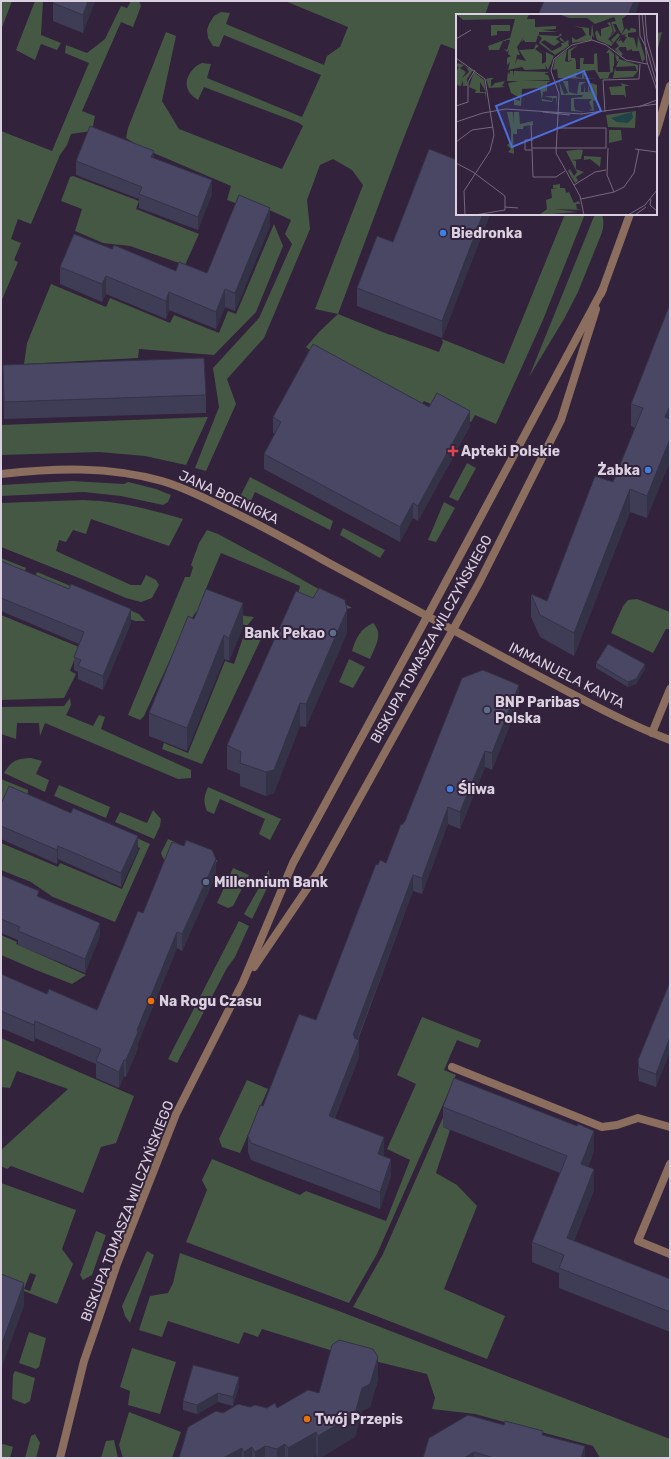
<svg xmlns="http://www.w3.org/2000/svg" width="671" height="1459" font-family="Rubik,sans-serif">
<rect width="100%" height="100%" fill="#32223b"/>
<g fill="#455844" fill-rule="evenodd">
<polygon points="1,1 12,1 1,30"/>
<polygon points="35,1 43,1 41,35 61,43 57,50 41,44 35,60 16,50"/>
<polygon points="131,1 139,1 141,6 133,27 121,22 82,111 95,116 92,131 71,134 67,145 60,155 31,224 18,219 11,239 21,243 14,260 18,262 1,302 1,131 52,151 89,63 65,53 66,45 87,53 105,39 121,6 127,8"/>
<path d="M285,1H490L485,15H457V50L441,44L401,145L338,314L390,335H392L439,352L443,342L442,339L504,364L565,214H585L543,320L496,424L475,415L471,422L424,401L417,410L314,354L306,347L320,331L338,314L315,309L363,185L352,170L333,159L320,165L307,200L310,229L264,338L227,379L236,404L206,471L195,468L219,407L213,368L259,318L292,244L285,234L291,220L246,199L241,205L227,200L231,186L142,148L126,138L128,128L166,32L176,36L162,101L179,129L282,169L303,126L299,123L204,87L198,100C184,91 183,80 194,68C196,66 199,64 202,63C204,63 208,64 211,64L207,78L302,117L321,75L224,35L219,47L213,46L208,38L207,30L209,24L214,16L221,12L230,13L226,24L324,65L327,56L340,47L348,27Z"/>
<polygon points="662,32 656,56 656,33"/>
<polygon points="73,176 139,201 136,209 199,234 185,265 130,246 103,243 75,231 82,209 61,201 70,177"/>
<path d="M595,214H602C604,222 604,227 601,235L578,292L564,319L529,377Z"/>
<polygon points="274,224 283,246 256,312 214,355 139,349 138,358 24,364 27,343 51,284 106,307 110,298 170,323 174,315 219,333 228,311 236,314"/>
<polygon points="208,417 186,465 145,456 99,452 1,455 1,425"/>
<polygon points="467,463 476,468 458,501 449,497"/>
<polygon points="250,477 333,521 330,530 255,492 248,507 242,503 240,497"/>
<polygon points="72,481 124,484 128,482 156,489 171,495 168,502 163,505 121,496 84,492 1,496 1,485"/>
<path d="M83,500C119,501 148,509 183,519L169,546L91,519L86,534L73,530L66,542L59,540L56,551L131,585H141L146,575L156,580L159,585L152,598L141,602L126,598L84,580L1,547V503Z"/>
<polygon points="444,502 455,508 436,542 428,540"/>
<polygon points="343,528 385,550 380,558 340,535"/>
<polygon points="207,530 218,534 287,571 352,608 343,609 296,604 300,586 221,553 202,598 202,606 195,613 180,638 144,716 140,720 128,715 185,577 190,577 193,567 191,565 199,543"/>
<polygon points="1,558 26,568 21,580 1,572"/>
<polygon points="37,572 73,587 68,599 32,584"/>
<polygon points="84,591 139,614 145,621 135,621 81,599"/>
<polygon points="637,599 670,612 670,629 666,629 653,653 611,633 623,606 628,600"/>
<polygon points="206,611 254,617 247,626 261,639 202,764 162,749 164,743 188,753 225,661 234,664 247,626"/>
<polygon points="1,615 79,647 70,671 76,674 64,698 1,700"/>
<path d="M373,623C384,634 375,647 370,659L352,651C356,638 360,629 373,623Z"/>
<polygon points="349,659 365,667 353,688 339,682"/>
<polygon points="70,698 71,705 66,715 93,726 99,715 105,717 101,729 191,770 191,778 178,779 45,723 40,736 39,723 17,723 16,739 1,734 1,707 64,706"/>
<path d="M31,758L42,761L36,774L49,780L45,792L4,773C12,760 16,759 31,758Z"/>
<polygon points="1,779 28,790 27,799 1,812"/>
<polygon points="59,785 110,807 106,818 54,796"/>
<path d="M208,787L281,819L270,840L259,834L265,819L220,799L214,814L207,811C203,802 204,796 208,787Z"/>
<polygon points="153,810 161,819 160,826 154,839 115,822 120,812 147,823"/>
<polygon points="126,833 150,844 115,922 53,897 31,882 1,870 1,843 58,867 60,863 122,889 140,848 122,840"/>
<polygon points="168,839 218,861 214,863 165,860 163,858 161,853"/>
<polygon points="233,868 249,875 233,906 228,908 217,903"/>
<polygon points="269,870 270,882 252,919 244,914"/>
<polygon points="239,921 249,926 235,957 227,968 177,1063 168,1059"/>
<polygon points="1,935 17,942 16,944 86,975 72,984 36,970 1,955"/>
<polygon points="422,1017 481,1040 478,1048 457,1040 444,1070 456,1075 377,1254 349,1303 186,1242 207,1190 202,1180 212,1159 300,1195 306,1191 386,1221 410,1160 387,1149 416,1084 397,1075"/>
<polygon points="1,1038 134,1096 116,1143 101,1147 83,1193 11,1166 7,1169 1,1166 1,1150 68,1089 17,1071 10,1088 1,1087"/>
<polygon points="247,1080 268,1089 240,1153 222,1147 219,1139"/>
<polygon points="452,1097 443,1127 450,1130 436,1173 457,1185 477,1206 444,1289 505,1316 487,1359 353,1307 383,1254"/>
<path d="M1,1183L76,1210L62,1249L73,1264L57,1304L1,1282ZM30,1273L36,1275L30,1291L24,1289Z"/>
<polygon points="96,1231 106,1235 92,1275 83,1280 80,1275"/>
<polygon points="147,1251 154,1255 130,1323 125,1316 122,1306"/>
<polygon points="180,1253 344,1313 670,1439 670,1458 600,1458 593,1446 475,1414 432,1409 435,1398 427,1374 330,1350 262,1329 258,1337 244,1332 239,1344 168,1321 162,1337 139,1330 150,1296 168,1293 173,1283"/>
<polygon points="29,1332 46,1338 39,1367 36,1369 19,1363"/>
<polygon points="132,1348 176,1362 160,1414 128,1405 130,1391 120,1387"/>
<polygon points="15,1371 35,1378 30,1401 25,1404 12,1399 13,1375"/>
<polygon points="129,1412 181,1432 172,1458 123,1458 119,1445"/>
<polygon points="35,1434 40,1443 36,1458 25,1458 31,1436"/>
<polygon points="114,1440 118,1458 101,1458 106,1441"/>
<polygon points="3,1444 13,1447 10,1458 1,1458 1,1445"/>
</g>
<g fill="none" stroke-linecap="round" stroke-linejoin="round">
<g stroke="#8c6e5e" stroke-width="8">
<path d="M1,474C56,468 108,466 162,481C183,487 203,497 223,507C258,524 293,543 327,562C395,599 463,635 531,672C577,696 622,722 670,740"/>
<polyline points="652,733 670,689"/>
<polyline points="452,1067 602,1127 617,1125 638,1118 670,1127"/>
<polyline points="670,1164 638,1241 670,1254"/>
</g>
<g stroke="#8c6e5e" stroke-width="8">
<polyline points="656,133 670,86"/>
<polyline points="601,294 630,214"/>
<polyline points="254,967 319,871 480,581 561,420 596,309"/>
<polyline points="60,1458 84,1361 95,1329 117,1264 176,1114 243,982 293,863 427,617 603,289"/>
</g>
</g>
<g fill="#3f3d56">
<polygon points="95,1 83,33 53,21 53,3"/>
<polygon points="154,158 212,194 198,230 139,208 139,199 76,175 76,161"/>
<polygon points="457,214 490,214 442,338 357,306 357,288 393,242"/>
<polygon points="270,226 235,311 225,307 216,329 169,310 166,319 106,294 102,302 60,284 60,267 112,249 176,271 207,273"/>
<polygon points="670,304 647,518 630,512 574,656 540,637 531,617 531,594 547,601 613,482 635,428 631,426 631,404"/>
<polygon points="3,365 206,395 206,413 4,419"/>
<polygon points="429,407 470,426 418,521 413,518 400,542 264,469 264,454 275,434 273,433 273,417"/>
<polygon points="1,561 131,623 103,690 78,679 78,672 74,670 74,657 79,644 1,611"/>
<polygon points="194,619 243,627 229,661 224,659 187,751 149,736 149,713"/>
<polygon points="347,633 306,727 300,726 274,793 266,796 240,786 240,774 227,769 227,745"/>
<polygon points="596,663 645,669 636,684 628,687 596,668"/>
<polygon points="519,702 492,770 485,767 460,829 448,824 422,894 413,891 358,1040 359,1057 335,1118 384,1154 384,1156 391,1176 380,1209 251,1160 248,1152 248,1136 263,1106 316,1020 378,865 386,863 402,825"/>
<polygon points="1,804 138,850 121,887 58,859 57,864 1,839"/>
<polygon points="1,875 39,897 100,936 85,973 18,945 18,940 1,933"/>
<polygon points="216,875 182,951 177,948 138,1043 138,1048 126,1077 124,1076 119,1088 96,1078 96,1064 35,1038 34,1042 1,1028 1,974 47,994 97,1010 143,913"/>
<polygon points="670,982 670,1051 656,1087 639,1081 638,1073 638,1060"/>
<polygon points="443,1107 594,1151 588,1167 594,1190 574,1241 670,1279 670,1332 559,1288 559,1273 532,1262 532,1242 560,1173 443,1127"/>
<polygon points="378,1380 370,1407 362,1411 355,1437 320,1458 317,1458 316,1455 311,1458 179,1458 223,1413 250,1407 277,1408 319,1393"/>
<polygon points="239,1386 233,1406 218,1402 197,1414 183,1410 183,1401"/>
<polygon points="543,1435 585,1458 423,1458"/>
</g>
<g fill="#333246">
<polygon points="88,1 95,1 83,33 83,15"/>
<polygon points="634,1 640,1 635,15 628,15"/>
<polygon points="154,151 154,164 151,157"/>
<polygon points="212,180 212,194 198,230 198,217"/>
<polygon points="270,208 270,226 235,311 235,293"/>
<polygon points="483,214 490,214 442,338 442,321"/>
<polygon points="106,276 106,294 102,302 102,284"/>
<polygon points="225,289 225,307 216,329 216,312"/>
<polygon points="169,292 169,310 166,319 166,301"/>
<polygon points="670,406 670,429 665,417"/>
<polygon points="470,411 470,426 418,521 418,506"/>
<polygon points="670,439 670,462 647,518 647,496"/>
<polygon points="630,489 630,512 574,656 574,633"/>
<polygon points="413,503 413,518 400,542 400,527"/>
<polygon points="243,603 243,627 229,661 229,638"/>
<polygon points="131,609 131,623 103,690 103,676"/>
<polygon points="347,610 347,633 306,727 306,704"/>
<polygon points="224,635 224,659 187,751 187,728"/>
<polygon points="645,664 645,669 636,684 628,687 628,682"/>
<polygon points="519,685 519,702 492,770 492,753"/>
<polygon points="300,703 300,726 274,793 266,796 266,772"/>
<polygon points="485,751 485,767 460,829 460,812"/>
<polygon points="448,807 448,824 422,894 422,878"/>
<polygon points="138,836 138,850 121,887 121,873"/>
<polygon points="58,846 58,859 57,864 57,850"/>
<polygon points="216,859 216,875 182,951 182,934"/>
<polygon points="413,875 413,891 355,1045 359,1040 359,1057 329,1133 329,1116 353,1035"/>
<polygon points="100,923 100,936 85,973 85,959"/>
<polygon points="177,932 177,948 138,1043 138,1048 126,1077 126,1060 137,1030"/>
<polygon points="35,1021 35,1038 34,1042 34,1025"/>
<polygon points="670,1037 670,1051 656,1087 656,1074"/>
<polygon points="124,1060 124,1076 119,1088 119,1072"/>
<polygon points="594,1131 594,1151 581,1184 581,1164"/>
<polygon points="384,1137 384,1154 378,1171 378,1154"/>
<polygon points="391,1159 391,1176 380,1209 380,1192"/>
<polygon points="594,1169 594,1190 567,1258 567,1238"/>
<polygon points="24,1283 24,1306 1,1369 1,1346"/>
<polygon points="378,1357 378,1380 370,1407 362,1411 355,1437 320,1458 318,1458 318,1436 362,1388"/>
<polygon points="239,1377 239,1386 233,1406 233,1397"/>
<polygon points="218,1393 218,1402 197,1414 197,1405"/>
<polygon points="316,1432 316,1455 311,1458 288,1458 288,1448"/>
<polygon points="285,1444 285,1458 277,1458 277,1449"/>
<polygon points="265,1446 265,1458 255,1458 255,1452"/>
<polygon points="585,1446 585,1458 581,1458"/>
<polygon points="252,1447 252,1458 244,1458 244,1452"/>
<polygon points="242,1448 242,1458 223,1458"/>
<polygon points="474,1452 474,1458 464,1458"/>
</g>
<g fill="#494764" stroke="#333246">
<polygon points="54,1 88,1 83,15 53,3"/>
<polygon points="544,1 634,1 628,15 538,15"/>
<polygon points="90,126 154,151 151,157 212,180 198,217 139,194 142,187 76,161"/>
<polygon points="429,149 457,160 457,214 483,214 442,321 357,288 377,236 393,242"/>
<polygon points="239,195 270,208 235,293 225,289 216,312 169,292 166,301 106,276 102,284 60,267 74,234 112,249 114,245 176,271 179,262 207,273"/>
<polygon points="670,304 670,406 665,417 670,419 670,439 647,496 630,489 574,633 540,615 531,594 547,601 595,476 613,482 643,408 631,404"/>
<polygon points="313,344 429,407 437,393 470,411 418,506 413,503 400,527 264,454 281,422 273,417"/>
<polygon points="204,358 206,395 4,402 3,365"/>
<polygon points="1,561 69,589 71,584 131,609 103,676 78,666 81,660 74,657 84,632 1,598"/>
<polygon points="319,588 345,600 347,610 306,704 300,703 274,770 266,772 240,763 241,752 227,745 296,591 313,598"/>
<polygon points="206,589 243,603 229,638 224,635 187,728 149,713 188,616 194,619"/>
<polygon points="608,644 645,664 636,679 628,682 596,663"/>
<polygon points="483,670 519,685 492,753 485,751 460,812 448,807 422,878 413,875 353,1035 355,1035 354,1038 359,1040 329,1116 384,1137 378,1154 391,1159 380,1192 251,1143 248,1136 260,1105 263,1106 299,1014 316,1020 376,864 378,865 380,860 386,863 401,824 402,825 405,821 462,678"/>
<polygon points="9,786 71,813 73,808 138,836 121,873 58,846 57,850 1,826 1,804"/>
<polygon points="186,840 212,850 216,859 182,934 177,932 137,1030 138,1032 126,1060 124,1060 119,1072 96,1061 101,1049 35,1021 34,1025 1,1011 1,974 47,994 49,989 97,1010 138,911 143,913 172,842 184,846"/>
<polygon points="1,875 39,891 37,896 100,923 85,959 18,931 20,927 1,919"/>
<polygon points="670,982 670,1037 656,1074 639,1068 638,1060"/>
<polygon points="454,1078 577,1126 578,1124 594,1131 581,1164 594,1169 567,1238 670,1279 670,1312 559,1268 564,1255 532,1242 567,1156 443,1107"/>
<polygon points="1,1274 24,1283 1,1346"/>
<polygon points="339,1340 373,1349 378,1357 370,1384 362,1388 355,1414 318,1436 316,1432 288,1448 285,1444 277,1449 265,1446 255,1452 252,1447 244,1452 242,1448 223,1458 179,1458 188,1427 216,1411 223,1413 238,1404 250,1407 255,1405 267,1408 275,1403 277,1408 308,1390 319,1393 332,1345"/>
<polygon points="193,1365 239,1377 233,1397 218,1393 197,1405 183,1401"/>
<polygon points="468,1415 504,1425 505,1421 543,1431 542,1435 585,1446 581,1458 494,1458 474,1452 464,1458 423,1458 429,1438"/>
</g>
<g fill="#3f7fe0" stroke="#32223b" stroke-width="1.5">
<circle cx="443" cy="233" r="4"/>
<circle cx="648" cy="470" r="4"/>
<circle cx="450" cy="789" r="4"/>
</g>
<path fill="#e0444e" stroke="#32223b" stroke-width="1.5" d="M451 445h4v4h4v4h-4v4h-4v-4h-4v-4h4z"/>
<g fill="#5c6f8a" stroke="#32223b" stroke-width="1.5">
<circle cx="333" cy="633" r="4"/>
<circle cx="487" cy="710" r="4"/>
<circle cx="206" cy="882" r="4"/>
</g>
<g fill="#e8710a" stroke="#32223b" stroke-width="1.5">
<circle cx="151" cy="1001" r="4"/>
<circle cx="307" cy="1419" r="4"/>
</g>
<g text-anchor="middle" stroke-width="4" stroke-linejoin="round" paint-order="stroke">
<g font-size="14" font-weight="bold" fill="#dad0df" stroke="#32223b" text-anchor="start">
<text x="451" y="238">Biedronka</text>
<text x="461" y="456">Apteki Polskie</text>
<text x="640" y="475" text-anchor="end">Żabka</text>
<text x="325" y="638" text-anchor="end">Bank Pekao</text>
<text x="495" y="707">BNP Paribas<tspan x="495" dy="16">Polska</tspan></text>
<text x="458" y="794">Śliwa</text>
<text x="214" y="887">Millennium Bank</text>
<text x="159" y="1006">Na Rogu Czasu</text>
<text x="315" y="1424">Twój Przepis</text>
</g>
<g font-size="14" fill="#dad0df" stroke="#32223b">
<text transform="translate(229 497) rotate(25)" y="5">JANA BOENIGKA</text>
<text transform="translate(431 639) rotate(-61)" y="5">BISKUPA TOMASZA WILCZYŃSKIEGO</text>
<text transform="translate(567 675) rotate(27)" y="5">IMMANUELA KANTA</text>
<text transform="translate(127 1211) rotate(-69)" y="5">BISKUPA TOMASZA WILCZYŃSKIEGO</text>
</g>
</g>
<g transform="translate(456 14)">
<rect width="201" height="201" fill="#32223b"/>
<path d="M0,0H73L71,5H79V13L100,12V15L86,16L103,18H83V16V21L103,22L104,19L107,22L106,21L100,25L104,28L98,32L87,25L89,26L85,28L96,37L106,32L105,29H109L104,26V23L109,28L112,26L109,21L114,29L112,27L113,32L99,41L83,29L86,24L82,21L80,28H69L68,26L65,28L69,21L61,33L64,41H61L59,51L61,45L70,47L63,36L78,35L80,30L83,32L79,35L86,40V50L90,48V38L98,42L92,56L89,50L90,55L69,56L66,53L52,56L54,48L51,51V44L55,42L52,40L53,36L51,38L48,35L51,36L54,26H50L48,33L50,27H47L43,36H33L32,32L54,24L59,5L7,6ZM103,0H172L166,5L168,15L165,20L160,10H157L160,17L152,25L156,28L155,30L157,28L155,26L162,19L164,21L155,32L141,26L139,19L141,16L145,23V15L154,12L151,9L154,8L157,17L154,22L158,18L155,8L160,7L158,3L139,10L131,4H113ZM136,9L138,24L136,21V26L116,29V23L120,26L130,21L126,14L117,12L133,14V21L135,22ZM35,11H54V17H41V21L35,22ZM170,14L173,17L175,14L180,15V18L172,19V23L178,24L181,35L182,22L188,40L189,45L186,48L183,37H176V35L171,37L170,33H164L162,35L167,40L165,42L155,33L163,39L159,35L163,32L160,28L165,22L162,28L165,26L167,29L171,23L168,22L171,20L165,21ZM122,31L115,37V44H119L120,48V55H124V44H128L127,50H138V40L141,39L142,58H154L153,39H150L153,35L158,40V52H161H157V58L154,59L152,64L177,63L144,65L139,56L121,58L120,63L126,64V59H129L128,64L141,65L102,64L101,55L97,56L99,45L111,36L109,47L112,48L116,46L112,47V36ZM159,40L163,43V45L182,51V57L177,63L157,64L159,54L160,57H181L179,52L160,53L163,46L161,48ZM3,47L8,51L4,54L10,58L6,64L13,58L11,54L14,56L8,52L17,56L11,65V72H7V66L5,72L0,71V58L3,53L0,52L2,49L7,51ZM52,57L53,61L54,57H57V63L58,57L93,58L88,60L92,61L94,66L66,67H95L91,69V77L87,78L86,85L96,87V84L88,82H101L100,93V84H97L96,88L86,87L84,74L66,75L65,92L58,91V85L64,87V84L55,79L52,69L63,67H51ZM18,58L28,66L30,78L24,68V78H30V86L29,79H19L20,76L13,73ZM33,64H38L35,66V73L39,69L49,67L46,72L50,73L33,74L30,65ZM103,67L108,80L112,79L107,67H112L113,78L121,80L123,68H130L125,71V78H128V70L129,78H132V70L134,79L135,69L141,71V86L137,87L138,97L133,96L136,95L133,88L136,85H118V92L119,96L130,98L115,97V84L126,83L127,81H105ZM165,69L174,72H169L170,84L168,81H155L153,73L166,72ZM180,97L179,114L152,113L150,101ZM51,98H57V110L58,98H63L64,110L77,107V111L68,112L67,115H61V120H57L58,140L52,138L55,135L51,131L55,128V116ZM153,116H165L166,126L153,129ZM127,135L123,136H127L125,145L116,146L120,147V155L128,158L120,163L122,167L119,169L112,157L114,155L118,162L121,158L110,137ZM128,142L145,143L144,153L134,145L128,146ZM104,170V174H109L110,179L115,177L113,178L118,189L123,187L124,190H120L121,195L126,196L98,195L122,198L83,201L91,195L90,186L96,184L95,175L102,174H97V171Z" fill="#455844"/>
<path d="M176,98L177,104L172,109L161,108L155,104Z" fill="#22424a"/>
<path fill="none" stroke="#75687d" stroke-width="1" d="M183,0L184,22L190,33L201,71M186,0L191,48L201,77M189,0L191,25L201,61M0,25L15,16M0,44L29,65L38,121L34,137L8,177L9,201M0,92L12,88V68L19,56M182,93L201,86M87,98L114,101M149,98L147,66L183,65L184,50M125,100L201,90M0,108L27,99L50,95L126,100M75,110L77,163H100L109,157M0,128L16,116L37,113M76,134H150V114H100M152,134L151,161L158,178M179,135L201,138M76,136H69V126H77M0,149L17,158L49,182V196L19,201M118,171L139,158L150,156M125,185L158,178L168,173L178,159L183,135M195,185L194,191L201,197M49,193L62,194M128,201L124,182L100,139L103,80L95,57L98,45L116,31L136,26L150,31L170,46L191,50M172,201L189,191L201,176M179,201L190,193"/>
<path fill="#4c6eda" fill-opacity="0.15" stroke="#4c6eda" stroke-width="2" d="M128,57L145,97L56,133L40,92Z"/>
<rect width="201" height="201" fill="none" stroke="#dad0df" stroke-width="2"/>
</g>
<rect width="671" height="1459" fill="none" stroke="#dad0df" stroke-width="4"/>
</svg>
